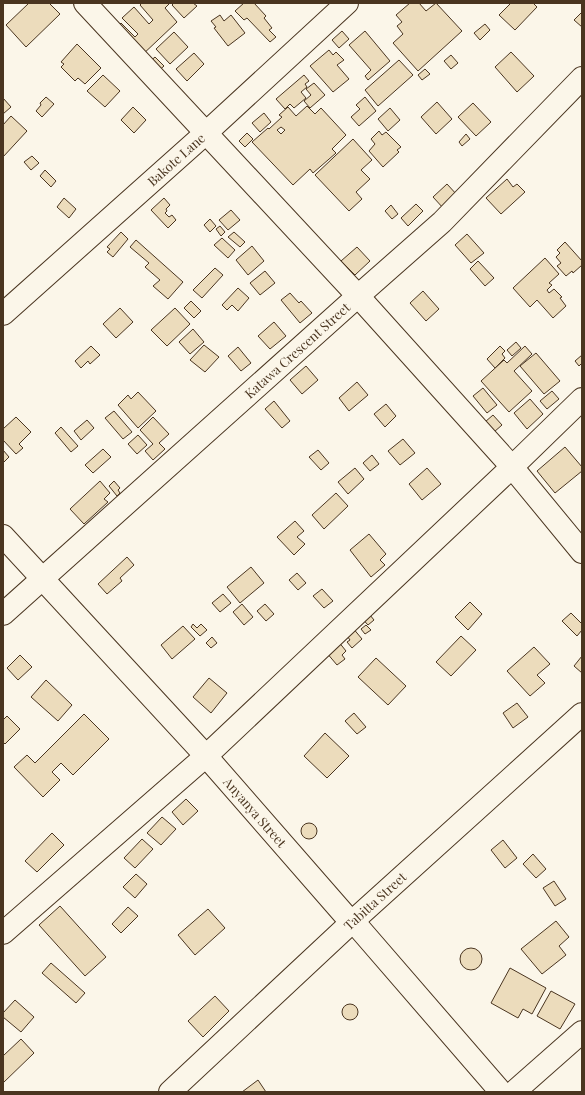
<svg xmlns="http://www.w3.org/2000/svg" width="585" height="1095" font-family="'Playfair Display',serif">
<rect width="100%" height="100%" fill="#fbf6e9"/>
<g fill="#ecdcbc" stroke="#4a3520" fill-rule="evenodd">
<polygon points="29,3 49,3 60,14 26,47 6,25"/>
<polygon points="142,3 170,3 165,8 177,22 140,57 115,29 121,23 135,37 138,34 122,18 134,7 149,24 153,20 140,5"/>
<polygon points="174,3 193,3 197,6 184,18 172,5"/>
<polygon points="244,3 254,3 266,16 264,18 272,28 269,30 276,37 270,42 247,18 244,20 235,11"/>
<polygon points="410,3 419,3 426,11 436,3 462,31 418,71 393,43 403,34 397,26 402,22 396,15"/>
<polygon points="511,3 533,3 537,7 515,30 499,15"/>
<polygon points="582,12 582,27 574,20"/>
<polygon points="220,15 224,21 231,15 245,33 228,46 214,28 216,27 211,21"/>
<polygon points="485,24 490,30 480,40 474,33"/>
<polygon points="342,31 349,39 339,48 332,40"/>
<polygon points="365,31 390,61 368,80 365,76 371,70 349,45"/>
<polygon points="174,32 188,47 170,64 156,49"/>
<polygon points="77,44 101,68 85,84 78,78 75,81 61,67 64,64 61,62"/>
<polygon points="329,50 333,55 336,52 344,60 337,65 349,79 333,92 310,66"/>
<polygon points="511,52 534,76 517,92 495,67"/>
<polygon points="194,53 204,64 187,81 176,69"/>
<polygon points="451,55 458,63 451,69 444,61"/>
<polygon points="155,57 164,66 156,73 147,64"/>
<polygon points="399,60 413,75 378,106 365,90"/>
<polygon points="425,69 430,74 422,80 418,75"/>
<polygon points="103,75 120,91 105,107 87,91"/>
<polygon points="304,75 309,81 305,84 307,87 301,92 306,98 294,108 290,104 285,109 276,99"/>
<polygon points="314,83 325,95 310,108 304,101 311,95 306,89"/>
<polygon points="46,97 54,104 42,117 36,111 41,105 40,103"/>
<polygon points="365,97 376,111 359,126 351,117 360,109 356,105"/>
<polygon points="3,98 11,107 3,114"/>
<polygon points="437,102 452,119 436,134 421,117"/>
<polygon points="473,103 491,122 476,136 458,117"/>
<path d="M307,106L315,114L321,108L346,135L332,149L336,153L313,173L310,169L293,185L252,142L268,128L269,129L282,117L279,115L288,107L296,116ZM281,127L285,130L281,134L277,130Z"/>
<polygon points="133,107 146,120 134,133 121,120"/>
<polygon points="390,108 400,120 388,131 378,119"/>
<polygon points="264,113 271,122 260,132 252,123"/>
<polygon points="11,116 27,131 3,157 3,125"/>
<polygon points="379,131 382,135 386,132 401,147 397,150 399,152 383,167 369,151 375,144 371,139"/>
<polygon points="247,133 253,139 245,147 239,141"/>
<polygon points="466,134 470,139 462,146 459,142"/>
<polygon points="353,139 372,160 361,170 370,179 356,192 362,199 349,211 315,175"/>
<polygon points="32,156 39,163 31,170 24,162"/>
<polygon points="45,170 56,181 51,187 40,176"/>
<polygon points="507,179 513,187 517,184 525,192 501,214 486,198"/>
<polygon points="447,184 458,196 444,209 433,197"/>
<polygon points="64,198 76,209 69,218 57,207"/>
<polygon points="164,198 170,205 166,209 167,211 165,213 169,217 172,215 176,220 168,228 151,210"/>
<polygon points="416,204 423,211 408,226 401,218"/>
<polygon points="391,205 398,214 392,219 385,211"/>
<polygon points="231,210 240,220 228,230 219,220"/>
<polygon points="210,219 216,226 210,232 204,225"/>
<polygon points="220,226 225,232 221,236 216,229"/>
<polygon points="121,232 128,239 113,257 107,252 110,249 107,247"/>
<polygon points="234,232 245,242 240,247 228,237"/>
<polygon points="467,234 484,253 471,263 455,245"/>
<polygon points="222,238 235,250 228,258 214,245"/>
<polygon points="136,240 183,282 168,299 153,286 160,280 145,267 149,263 130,247"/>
<polygon points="565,242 582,261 582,265 573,273 572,271 566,276 557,266 561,263 556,257 560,253 557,250"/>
<polygon points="252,246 264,261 248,275 236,260"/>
<polygon points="357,247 370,261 355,275 341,261"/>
<polygon points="545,258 559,274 549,283 552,285 547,290 549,293 554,289 562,297 560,298 566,306 553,318 537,300 530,307 513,288"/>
<polygon points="478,261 494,278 485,286 470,269"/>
<polygon points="215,268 223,275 202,298 193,290"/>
<polygon points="265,271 275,283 260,295 250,283"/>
<polygon points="238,288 249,298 238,311 232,305 227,310 222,305"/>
<polygon points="423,291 439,309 426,321 410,303"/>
<polygon points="290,293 299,303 301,301 312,313 300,323 281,300"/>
<polygon points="191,301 201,311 194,318 184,308"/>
<polygon points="120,308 133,322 116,338 103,324"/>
<polygon points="175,308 190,324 167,346 151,330"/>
<polygon points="274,322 286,336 270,349 258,336"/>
<polygon points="193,329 204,342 190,354 179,342"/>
<polygon points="516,342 521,348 512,356 507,350"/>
<polygon points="204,345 219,357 205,372 190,360"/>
<polygon points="91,346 100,355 90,364 88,361 81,368 75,361"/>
<polygon points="500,346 505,351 502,354 505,358 495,368 487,359"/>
<polygon points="525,346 532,354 514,371 532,391 509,412 481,381 504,360 507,363"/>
<polygon points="238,347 251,363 241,371 228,356"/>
<polygon points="536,353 560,381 544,394 520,366"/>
<polygon points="582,355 582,363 579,366 575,361"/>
<polygon points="306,366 318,380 302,394 290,380"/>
<polygon points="357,382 368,395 349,411 339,398"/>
<polygon points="483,388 497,405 487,413 473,396"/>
<polygon points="552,391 559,399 547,409 540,401"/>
<polygon points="138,392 156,411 138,428 118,405 128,395 131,399"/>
<polygon points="530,399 543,414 527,429 514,413"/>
<polygon points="274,401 290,421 282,428 265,409"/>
<polygon points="386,404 396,416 385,427 374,414"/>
<polygon points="114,411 132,432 123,439 105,418"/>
<polygon points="493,415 502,425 494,432 485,422"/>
<polygon points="16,417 31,432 19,444 23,448 16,454 3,440 3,429"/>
<polygon points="153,417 169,434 159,443 165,449 153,460 145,451 153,444 140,430"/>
<polygon points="87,420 94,428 81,440 74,431"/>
<polygon points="61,427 78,446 71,452 55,433"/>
<polygon points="138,435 147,445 137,454 128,444"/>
<polygon points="403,439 415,453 400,465 388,451"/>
<polygon points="565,447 582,467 582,471 555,493 537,471"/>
<polygon points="103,449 111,457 93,473 85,465"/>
<polygon points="3,450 9,457 3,463"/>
<polygon points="318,450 329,463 321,470 309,457"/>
<polygon points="372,455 379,464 370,471 363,463"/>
<polygon points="355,468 364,479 348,494 338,482"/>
<polygon points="427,468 441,484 422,500 409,484"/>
<polygon points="100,481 110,493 104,499 108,502 84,524 70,509"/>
<polygon points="114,481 120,488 118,490 120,493 117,496 109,486"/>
<polygon points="336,493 348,506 324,529 312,515"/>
<polygon points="295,521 304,531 297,537 305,544 294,555 277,537"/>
<polygon points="369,534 386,554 380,560 385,565 371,577 350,550"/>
<polygon points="127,557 134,565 120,578 122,581 107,594 98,584"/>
<polygon points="251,567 264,583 240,603 227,587"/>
<polygon points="297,573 306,583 298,590 289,580"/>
<polygon points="322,589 333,601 324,608 313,596"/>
<polygon points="223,594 231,603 220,612 212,603"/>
<polygon points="470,602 482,614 468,630 455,617"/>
<polygon points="242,604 253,617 244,625 233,612"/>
<polygon points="265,604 274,614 266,621 257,611"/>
<polygon points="366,610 374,620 368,625 359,615"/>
<polygon points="571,613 582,624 582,630 577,636 562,621"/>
<polygon points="193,624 197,628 201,624 207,630 200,636 191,627"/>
<polygon points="366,625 371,630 365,634 361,629"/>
<polygon points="183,626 195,639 172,659 161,645"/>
<polygon points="352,627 362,639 352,648 347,642 350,640 345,633"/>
<polygon points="461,636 476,650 451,676 436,662"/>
<polygon points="212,637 217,643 211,648 206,643"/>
<polygon points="338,641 346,651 342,655 345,659 337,665 326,652"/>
<polygon points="534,647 550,664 537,675 545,683 530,696 507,671"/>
<polygon points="20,655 32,667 18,680 7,668"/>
<polygon points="582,656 582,673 574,666"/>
<polygon points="376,658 406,686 388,705 358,677"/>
<polygon points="209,678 227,693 211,713 193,697"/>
<polygon points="46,680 72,705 58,721 31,697"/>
<polygon points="517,703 528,717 513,728 503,713"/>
<polygon points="354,713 366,727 357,734 345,721"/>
<polygon points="84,714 109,739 73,775 61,763 52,772 60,780 43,797 14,767 27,755 35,763"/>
<polygon points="7,716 20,729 5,744 3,742 3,720"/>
<polygon points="325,733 349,756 327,778 304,756"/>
<polygon points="186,799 198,811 183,825 172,812"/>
<polygon points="162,817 176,829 161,845 147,833"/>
<circle cx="309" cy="831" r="8"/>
<polygon points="52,833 64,845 37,872 25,861"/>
<polygon points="142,839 153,849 135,868 124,858"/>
<polygon points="503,840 517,858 505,868 491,850"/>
<polygon points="533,854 546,869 536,878 523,864"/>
<polygon points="136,874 147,884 135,898 123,887"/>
<polygon points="554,881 566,899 555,906 543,888"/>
<polygon points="60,906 106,957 85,976 39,925"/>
<polygon points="128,907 138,916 121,933 112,924"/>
<polygon points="208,909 225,928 195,955 178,935"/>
<polygon points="556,921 569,937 559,946 566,955 542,974 521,949"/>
<circle cx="471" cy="959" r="11"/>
<polygon points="51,963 85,993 76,1003 42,973"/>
<polygon points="510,968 546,988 532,1014 523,1009 518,1018 491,1003"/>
<polygon points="551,991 575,1004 560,1029 537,1016"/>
<polygon points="215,996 229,1011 203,1037 188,1021"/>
<polygon points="15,1000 34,1017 21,1032 3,1017 3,1013"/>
<circle cx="350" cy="1012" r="8"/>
<polygon points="21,1039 34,1053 3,1083 3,1056"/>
<polygon points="258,1080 266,1092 242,1092"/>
</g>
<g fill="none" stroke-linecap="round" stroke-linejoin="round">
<g stroke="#4a3520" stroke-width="24">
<g id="minor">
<polyline points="85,3 358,296 512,467 582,552"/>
<path id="s1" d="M3,314L207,132L347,3"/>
<path id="s2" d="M3,536L206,756L350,921H353L501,1092"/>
<path id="s3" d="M3,614L358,296L442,222L582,78"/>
<polyline points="3,933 206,756 512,467 582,399"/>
<path id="s4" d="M170,1092L353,921L582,714"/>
<polyline points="514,1092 582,1032"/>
</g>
</g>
<use href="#minor" stroke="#fbf6e9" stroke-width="22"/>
</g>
<g text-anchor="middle" stroke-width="3" stroke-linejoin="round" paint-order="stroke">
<g font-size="13" fill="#4a3520" stroke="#fbf6e9">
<text dy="5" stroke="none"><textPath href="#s1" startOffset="232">Bakote Lane</textPath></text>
<text dy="5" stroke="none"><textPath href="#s3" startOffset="395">Katawa Crescent Street</textPath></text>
<text dy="5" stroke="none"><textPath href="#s2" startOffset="374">Anyanya Street</textPath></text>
<text dy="5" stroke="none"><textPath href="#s4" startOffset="280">Tabitta Street</textPath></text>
</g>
</g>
<rect width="585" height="1095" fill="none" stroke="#4a3520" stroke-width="8"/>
</svg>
